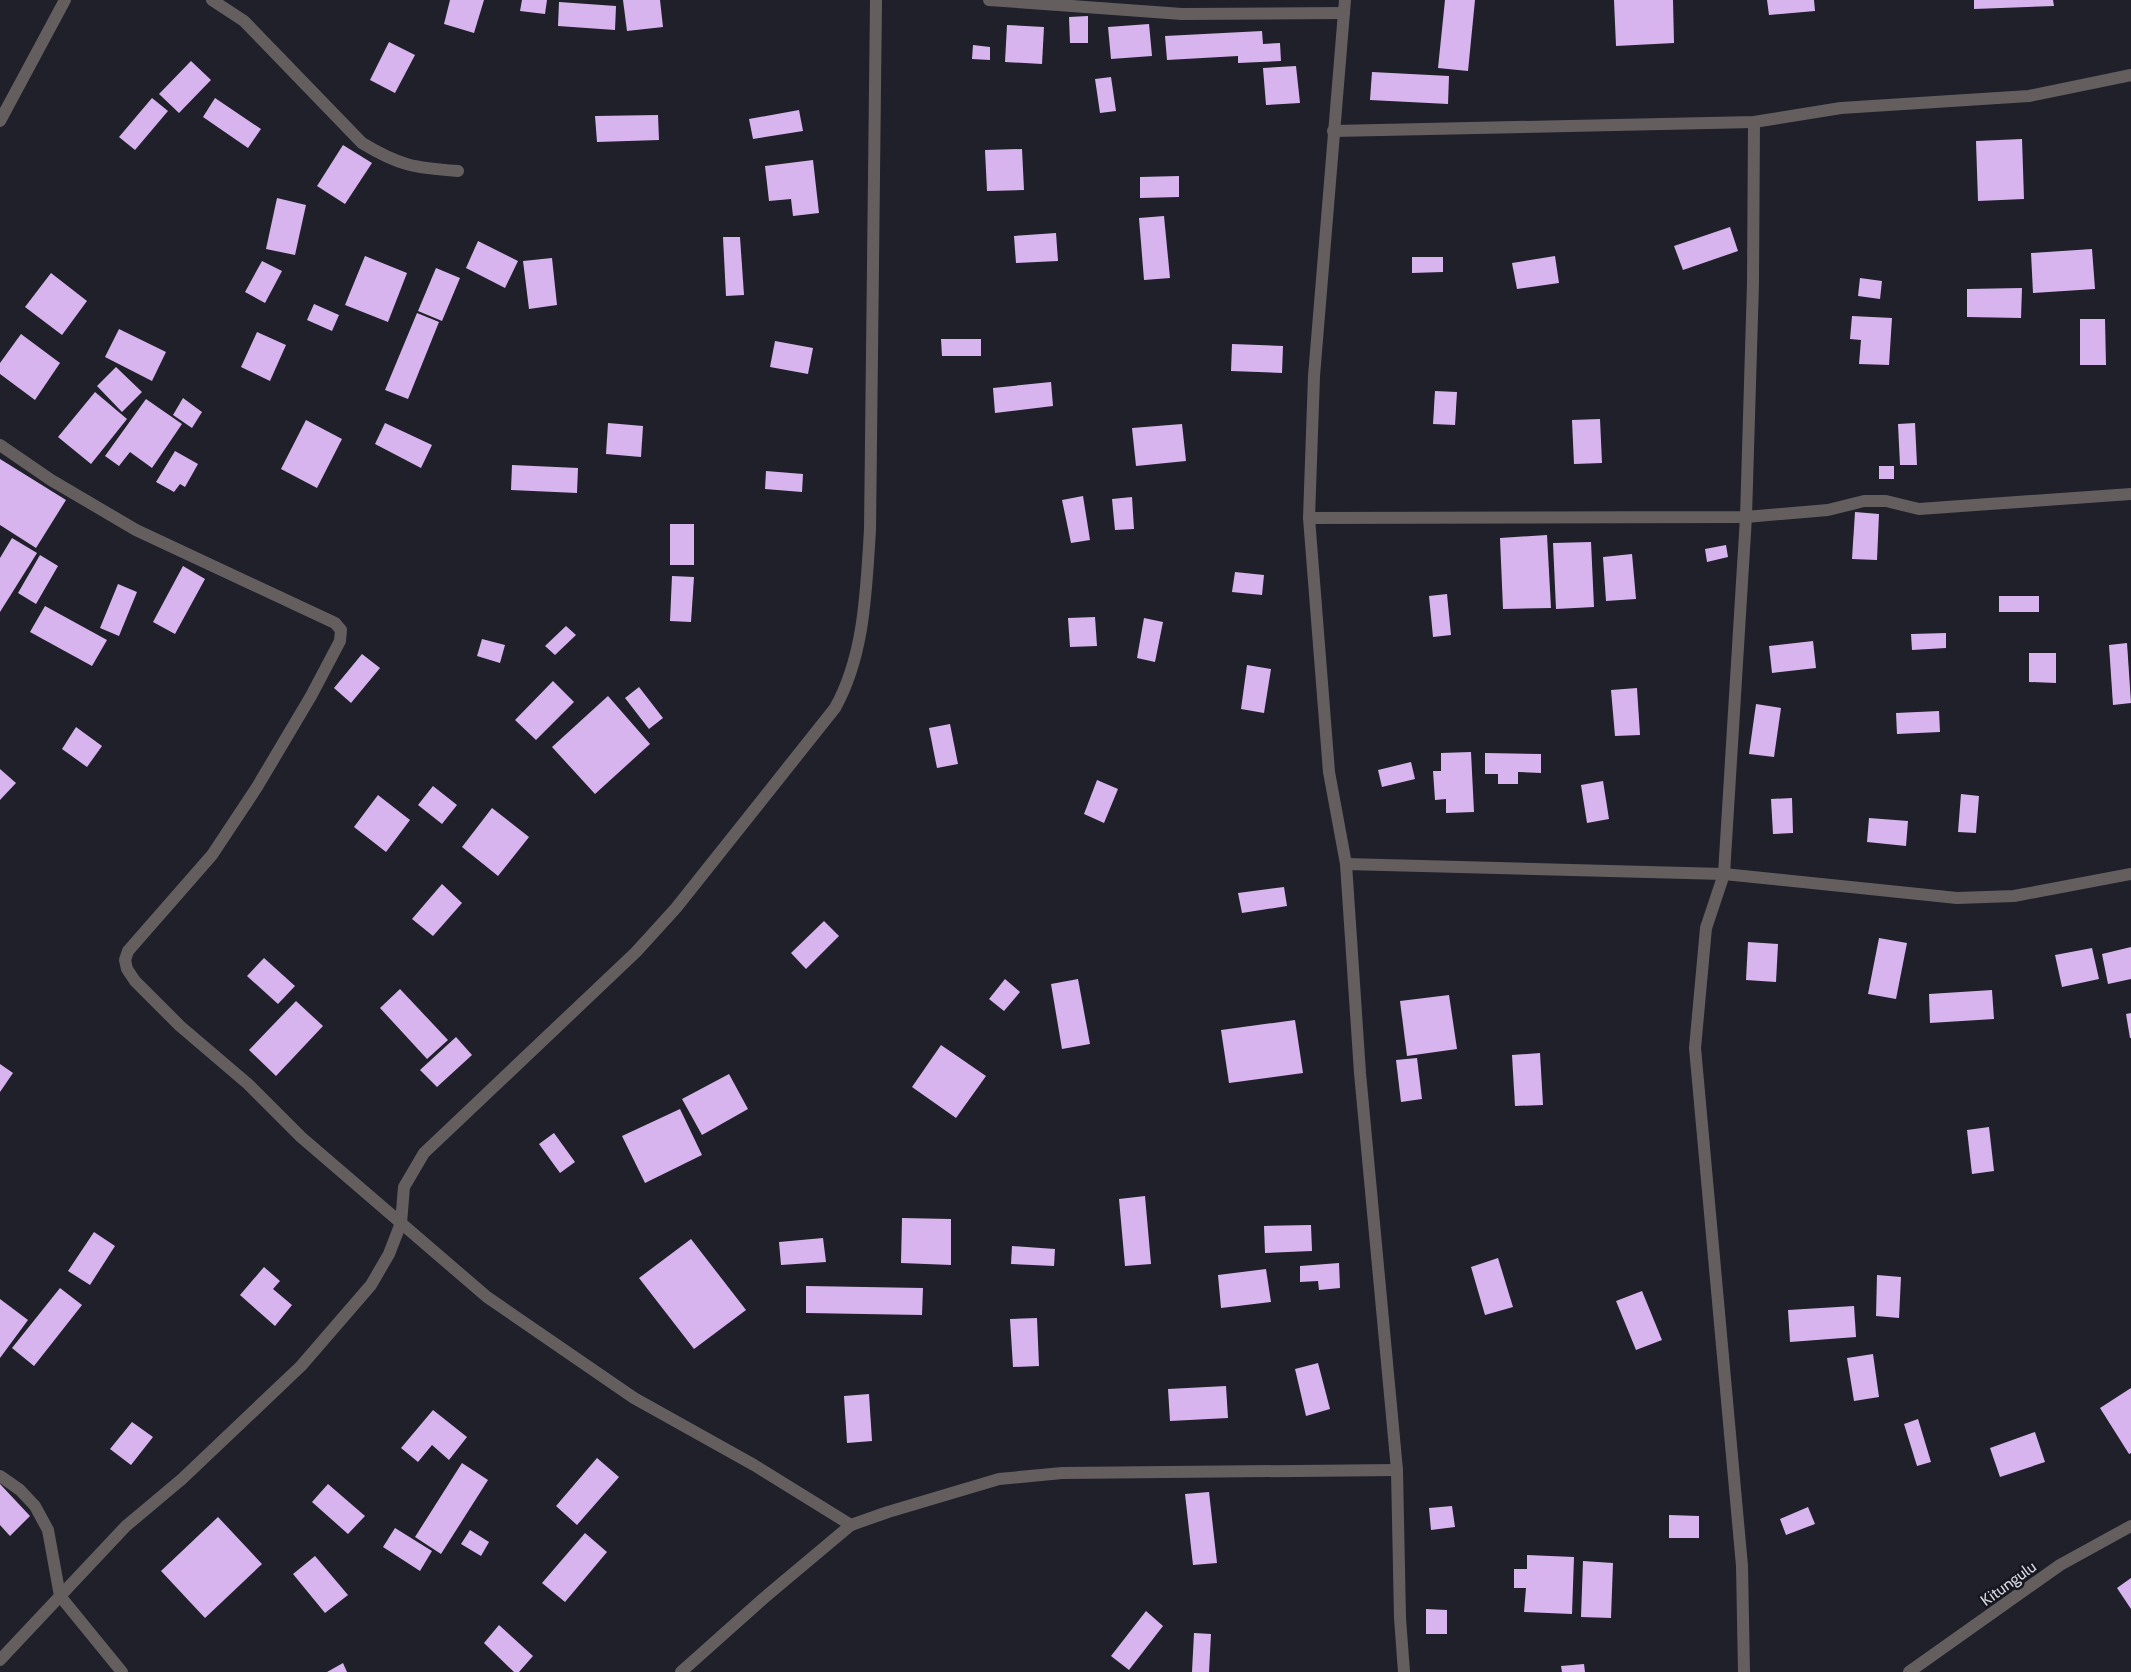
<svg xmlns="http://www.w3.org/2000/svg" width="2131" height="1672" font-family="Cabin,sans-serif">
<rect width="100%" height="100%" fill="#1f202a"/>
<g fill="#d8b4ee">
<polygon points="450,0 484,0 474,33 444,24"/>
<polygon points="522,0 547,0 545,14 520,11"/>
<polygon points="623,0 660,0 663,27 627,31"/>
<polygon points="1445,0 1475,0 1468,71 1438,68"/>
<polygon points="1614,0 1673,0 1674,43 1616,46"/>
<polygon points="1767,0 1814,0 1815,11 1769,15"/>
<polygon points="1974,0 2053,0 2054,6 1974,9"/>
<polygon points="559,2 616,6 615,30 558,26"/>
<polygon points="1088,16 1088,43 1070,43 1069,17"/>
<polygon points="1149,24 1152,56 1111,59 1108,27"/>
<polygon points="1007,25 1044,27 1042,64 1005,62"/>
<polygon points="1262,31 1263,44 1280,43 1281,61 1238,63 1238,56 1167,60 1165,36"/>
<polygon points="389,42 415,55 395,93 370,80"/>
<polygon points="973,45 990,47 990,60 972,59"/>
<polygon points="191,61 211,80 179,113 159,94"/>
<polygon points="1296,66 1300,103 1266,105 1263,68"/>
<polygon points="1372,72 1449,76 1448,104 1370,100"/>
<polygon points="1111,77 1116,111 1100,113 1095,79"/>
<polygon points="152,98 168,111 135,150 119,137"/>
<polygon points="215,98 261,129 248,148 203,117"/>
<polygon points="799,110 803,131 753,139 749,119"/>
<polygon points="658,115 659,140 597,142 595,116"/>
<polygon points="2022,139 2024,199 1978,201 1976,141"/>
<polygon points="343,145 372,163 345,204 317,186"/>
<polygon points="1022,149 1024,190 987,191 985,150"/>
<polygon points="813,160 819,213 793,216 791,199 769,201 765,166"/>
<polygon points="1179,176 1179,197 1140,198 1140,177"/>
<polygon points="277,198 306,205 295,255 266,249"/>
<polygon points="1164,216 1170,278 1144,280 1139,218"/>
<polygon points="1730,227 1738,251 1683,270 1674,246"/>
<polygon points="1056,233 1058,261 1016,263 1014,236"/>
<polygon points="723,237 740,237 744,295 726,296"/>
<polygon points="478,241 518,261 505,288 466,268"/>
<polygon points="2092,249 2095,289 2033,293 2031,253"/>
<polygon points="365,256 407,273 388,322 345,305"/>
<polygon points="1555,256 1559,283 1517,289 1512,263"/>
<polygon points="1412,257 1443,257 1443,272 1412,273"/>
<polygon points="552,258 557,305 529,309 523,261"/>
<polygon points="262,261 282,271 265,303 245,292"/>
<polygon points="436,268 460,278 442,321 418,311"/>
<polygon points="51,273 87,301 62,335 25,307"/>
<polygon points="1860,278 1882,281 1880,299 1858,296"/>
<polygon points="2022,288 2021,318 1967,317 1967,289"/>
<polygon points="314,304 339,315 332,331 307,320"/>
<polygon points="417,313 439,322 408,399 385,390"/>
<polygon points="1852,316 1892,318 1889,365 1859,364 1861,340 1850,339"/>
<polygon points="2080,319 2105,319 2106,365 2080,365"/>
<polygon points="119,329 166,352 152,381 105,357"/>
<polygon points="257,332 286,345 270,381 241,367"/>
<polygon points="21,334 60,363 35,400 0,374 0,363"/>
<polygon points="941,339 981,339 981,356 942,356"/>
<polygon points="775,341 813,348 808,374 770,367"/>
<polygon points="1232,344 1283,346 1282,373 1231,371"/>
<polygon points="116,367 142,392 122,412 97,386"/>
<polygon points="1051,382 1053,406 995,413 993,388"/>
<polygon points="1435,391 1457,392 1455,425 1433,424"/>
<polygon points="95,392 127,419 91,464 58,437"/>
<polygon points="183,398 202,412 192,428 173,415"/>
<polygon points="146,399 182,424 152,468 130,452 119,466 105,456"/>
<polygon points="1600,419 1602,463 1574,464 1572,420"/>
<polygon points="306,420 342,439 317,488 281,469"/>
<polygon points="385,423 432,445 421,468 375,444"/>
<polygon points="608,423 643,426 641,457 606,454"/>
<polygon points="1915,423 1917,465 1900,465 1898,424"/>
<polygon points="1182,424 1186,461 1136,466 1132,428"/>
<polygon points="175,451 198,464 185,487 180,484 174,492 156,482"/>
<polygon points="0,459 66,500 36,548 0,525"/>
<polygon points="512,465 578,468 577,493 511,490"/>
<rect x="1879" y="466" width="15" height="13"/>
<polygon points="766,471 803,474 802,492 765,489"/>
<polygon points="1083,496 1090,540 1071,543 1062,500"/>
<polygon points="1132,497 1134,529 1115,530 1112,499"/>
<polygon points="1855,512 1879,514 1877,560 1852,559"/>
<rect x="670" y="524" width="24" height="41"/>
<polygon points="1547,535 1551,608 1503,609 1500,538"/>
<polygon points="12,538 37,553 0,612 0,558"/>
<polygon points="1591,542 1594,607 1556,609 1553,543"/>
<polygon points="1726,545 1728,557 1707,562 1705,549"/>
<polygon points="1632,554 1636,599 1606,601 1603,557"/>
<polygon points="40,555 58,566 36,604 18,593"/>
<polygon points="183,566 205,579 175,634 153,622"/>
<polygon points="1235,572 1264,575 1262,595 1232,592"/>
<polygon points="672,576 694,577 691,622 670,621"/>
<polygon points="118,584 137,592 119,636 100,628"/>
<polygon points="1447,594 1451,635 1433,637 1429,596"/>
<rect x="1999" y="596" width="40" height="16"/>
<polygon points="45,606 107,640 92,666 30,632"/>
<polygon points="1095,617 1097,646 1070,647 1068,618"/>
<polygon points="1144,618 1163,622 1155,662 1137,658"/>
<polygon points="566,626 576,635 555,655 545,646"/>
<polygon points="1946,633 1946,648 1912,650 1911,634"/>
<polygon points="482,639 505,645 500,663 477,656"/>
<polygon points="1813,641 1816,668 1772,673 1769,646"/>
<polygon points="2127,643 2131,703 2113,705 2109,645"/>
<polygon points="2029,653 2056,653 2056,683 2029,682"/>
<polygon points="362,654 380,668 351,703 334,688"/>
<polygon points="1247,665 1271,669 1264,713 1241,709"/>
<polygon points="553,681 574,702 536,740 515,720"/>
<polygon points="639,687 663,718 649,729 625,698"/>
<polygon points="1637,688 1640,735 1615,736 1611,690"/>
<polygon points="608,696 650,744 595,794 552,747"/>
<polygon points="1756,704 1781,708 1774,757 1749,754"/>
<polygon points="1939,711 1940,732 1897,734 1896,713"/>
<polygon points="950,724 958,764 937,768 929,728"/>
<polygon points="76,727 102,746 87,767 62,749"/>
<polygon points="1471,752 1474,812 1446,813 1446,799 1435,800 1433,771 1441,771 1441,753"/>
<polygon points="1485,753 1541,754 1541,773 1518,772 1518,784 1498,784 1498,774 1485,774"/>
<polygon points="1411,762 1415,779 1382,787 1378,770"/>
<polygon points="0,769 16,783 0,800"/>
<polygon points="1097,780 1118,789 1104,823 1084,814"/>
<polygon points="1603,781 1609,819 1587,823 1581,785"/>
<polygon points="433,786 457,805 442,824 418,805"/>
<polygon points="1961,794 1979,796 1976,833 1958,832"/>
<polygon points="378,795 410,820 386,852 354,827"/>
<polygon points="1792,798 1793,833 1773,834 1771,799"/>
<polygon points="492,808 529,837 498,876 462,847"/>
<polygon points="1869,818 1908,821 1906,846 1867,842"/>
<polygon points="442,884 462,903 433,936 412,919"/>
<polygon points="1284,887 1287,906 1242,913 1238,893"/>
<polygon points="824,921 839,936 806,969 791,953"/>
<polygon points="1879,938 1907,943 1896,999 1868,994"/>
<polygon points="1748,942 1778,944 1776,982 1746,980"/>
<polygon points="2131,947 2131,979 2108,984 2102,954"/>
<polygon points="2092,948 2099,979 2062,987 2055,955"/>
<polygon points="264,958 295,986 278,1004 247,976"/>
<polygon points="1005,979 1020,992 1004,1011 989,999"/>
<polygon points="1078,979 1090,1044 1062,1049 1051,984"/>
<polygon points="400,989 448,1040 427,1059 380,1008"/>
<polygon points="1992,990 1994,1019 1930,1023 1929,994"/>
<polygon points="1449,995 1457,1049 1407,1056 1400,1001"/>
<polygon points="296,1001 323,1026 276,1076 249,1050"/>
<polygon points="2131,1013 2131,1038 2130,1038 2126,1014"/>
<polygon points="1295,1020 1303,1073 1229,1083 1221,1030"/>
<polygon points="456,1037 472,1055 437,1087 420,1070"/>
<polygon points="941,1045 986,1076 956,1118 912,1087"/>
<polygon points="1540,1053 1543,1105 1515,1106 1512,1055"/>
<polygon points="1417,1058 1422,1099 1401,1102 1396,1060"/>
<polygon points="0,1064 13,1073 0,1092"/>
<polygon points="729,1074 748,1109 702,1135 682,1099"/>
<polygon points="680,1109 702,1155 645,1183 622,1136"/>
<polygon points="1989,1127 1994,1171 1972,1174 1967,1130"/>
<polygon points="554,1133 575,1162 560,1173 539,1144"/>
<polygon points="1145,1196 1151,1264 1125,1266 1119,1199"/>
<polygon points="902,1218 951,1219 951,1265 901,1263"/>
<polygon points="1311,1225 1312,1251 1265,1253 1264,1226"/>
<polygon points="94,1232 115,1246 90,1285 68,1271"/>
<polygon points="823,1238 826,1262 781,1265 779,1242"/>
<polygon points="691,1239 746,1310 694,1349 639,1278"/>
<polygon points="1012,1246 1055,1249 1054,1266 1011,1264"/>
<polygon points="1498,1258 1513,1307 1485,1315 1471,1267"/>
<polygon points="1339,1263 1340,1288 1319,1290 1318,1281 1300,1282 1300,1266"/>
<polygon points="264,1267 280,1281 273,1289 292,1305 275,1326 240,1295"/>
<polygon points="1266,1269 1271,1302 1221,1308 1218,1275"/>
<polygon points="1877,1275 1901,1277 1899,1318 1876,1316"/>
<polygon points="806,1286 923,1288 922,1315 806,1313"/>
<polygon points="60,1288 82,1305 34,1366 12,1348"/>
<polygon points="1642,1291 1662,1340 1636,1350 1616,1301"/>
<polygon points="0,1299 28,1320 0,1358"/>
<polygon points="1854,1306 1856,1337 1790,1342 1788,1310"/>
<polygon points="1037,1318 1039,1366 1013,1367 1010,1319"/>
<polygon points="1873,1354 1879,1397 1854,1401 1847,1358"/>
<polygon points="1318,1363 1330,1409 1306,1416 1295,1369"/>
<polygon points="1226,1386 1228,1418 1170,1421 1168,1389"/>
<polygon points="2131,1388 2131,1453 2129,1454 2100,1408"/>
<polygon points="869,1394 872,1441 847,1443 844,1396"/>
<polygon points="433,1410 467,1437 449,1460 432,1445 418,1462 401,1448"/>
<polygon points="1918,1419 1931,1462 1917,1466 1904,1424"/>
<polygon points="132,1422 153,1437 131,1465 110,1449"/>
<polygon points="2035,1432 2045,1462 2000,1477 1990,1448"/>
<polygon points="597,1458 619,1477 577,1525 556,1506"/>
<polygon points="462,1463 488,1480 441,1554 415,1537"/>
<polygon points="0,1484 30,1516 10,1536 0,1525"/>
<polygon points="328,1484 365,1516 348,1534 312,1502"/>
<polygon points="1209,1492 1217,1563 1193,1565 1185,1494"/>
<polygon points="1452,1506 1455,1527 1431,1530 1429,1508"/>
<polygon points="1808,1507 1815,1524 1786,1535 1780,1519"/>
<polygon points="1669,1515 1699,1516 1699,1538 1669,1538"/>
<polygon points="218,1517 262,1564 205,1618 161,1571"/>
<polygon points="395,1528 432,1551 420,1571 383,1547"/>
<polygon points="470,1530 489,1542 481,1556 461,1544"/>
<polygon points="585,1533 607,1552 565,1602 542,1583"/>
<polygon points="1527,1555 1574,1557 1572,1614 1524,1612 1526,1588 1514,1588 1514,1569 1527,1569"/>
<polygon points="315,1556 348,1595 325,1613 293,1574"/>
<polygon points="1583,1561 1613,1563 1611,1618 1581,1617"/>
<polygon points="2131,1578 2131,1609 2117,1588"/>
<polygon points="1426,1609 1447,1610 1447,1634 1426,1634"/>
<polygon points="1146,1611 1163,1626 1129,1670 1111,1656"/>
<polygon points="499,1625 533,1656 519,1672 514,1672 484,1643"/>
<polygon points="1194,1633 1211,1634 1209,1672 1192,1672"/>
<polygon points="343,1663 347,1672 327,1672"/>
<polygon points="1584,1664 1585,1672 1562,1672 1561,1666"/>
</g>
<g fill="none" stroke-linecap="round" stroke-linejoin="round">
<g stroke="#655e5f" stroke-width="12">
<path d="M212,0L244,21L362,143C400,166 415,168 458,171"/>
<polyline points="989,0 1182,14 1344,13"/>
<polyline points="1345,0 1314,376 1309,518 1329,772 1346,864 1360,1073 1397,1470 1400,1618 1404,1672"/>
<polyline points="0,121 65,0"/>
<polyline points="1333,131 1754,122 1841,108 2029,96 2131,75"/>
<polyline points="0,445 51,480 136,530 335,623 341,630 340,641 311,696 257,787 212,855 128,951 125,960 127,969 135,981 180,1026 248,1084 301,1137 487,1297 634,1398 754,1465 851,1525"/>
<polyline points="1309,518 1746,517 1828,510 1864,501 1886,501 1919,509 2131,494"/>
<polyline points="1346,864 1724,874 1957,898 2014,896 2131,874"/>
<polyline points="0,1476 20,1490 35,1506 48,1530 60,1596 122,1672"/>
<path d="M0,1660L126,1526L182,1479L301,1366L371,1285L389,1254L401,1223L404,1187L424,1153L636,952L676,908L835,708C865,654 866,590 870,530L876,0"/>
<polyline points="681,1672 764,1598 851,1525 888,1512 999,1479 1062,1473 1397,1470"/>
<polyline points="1744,1672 1742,1566 1695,1048 1706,928 1724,874 1746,517 1753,283 1754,122"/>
<polyline points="1909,1672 2060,1565 2131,1526"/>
</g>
</g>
<g text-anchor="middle" stroke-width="5" stroke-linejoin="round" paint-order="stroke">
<g font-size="16" fill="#d5d6dd" stroke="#161720">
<text transform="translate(2008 1583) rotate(-36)" y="6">Kitungulu</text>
</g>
</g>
</svg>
